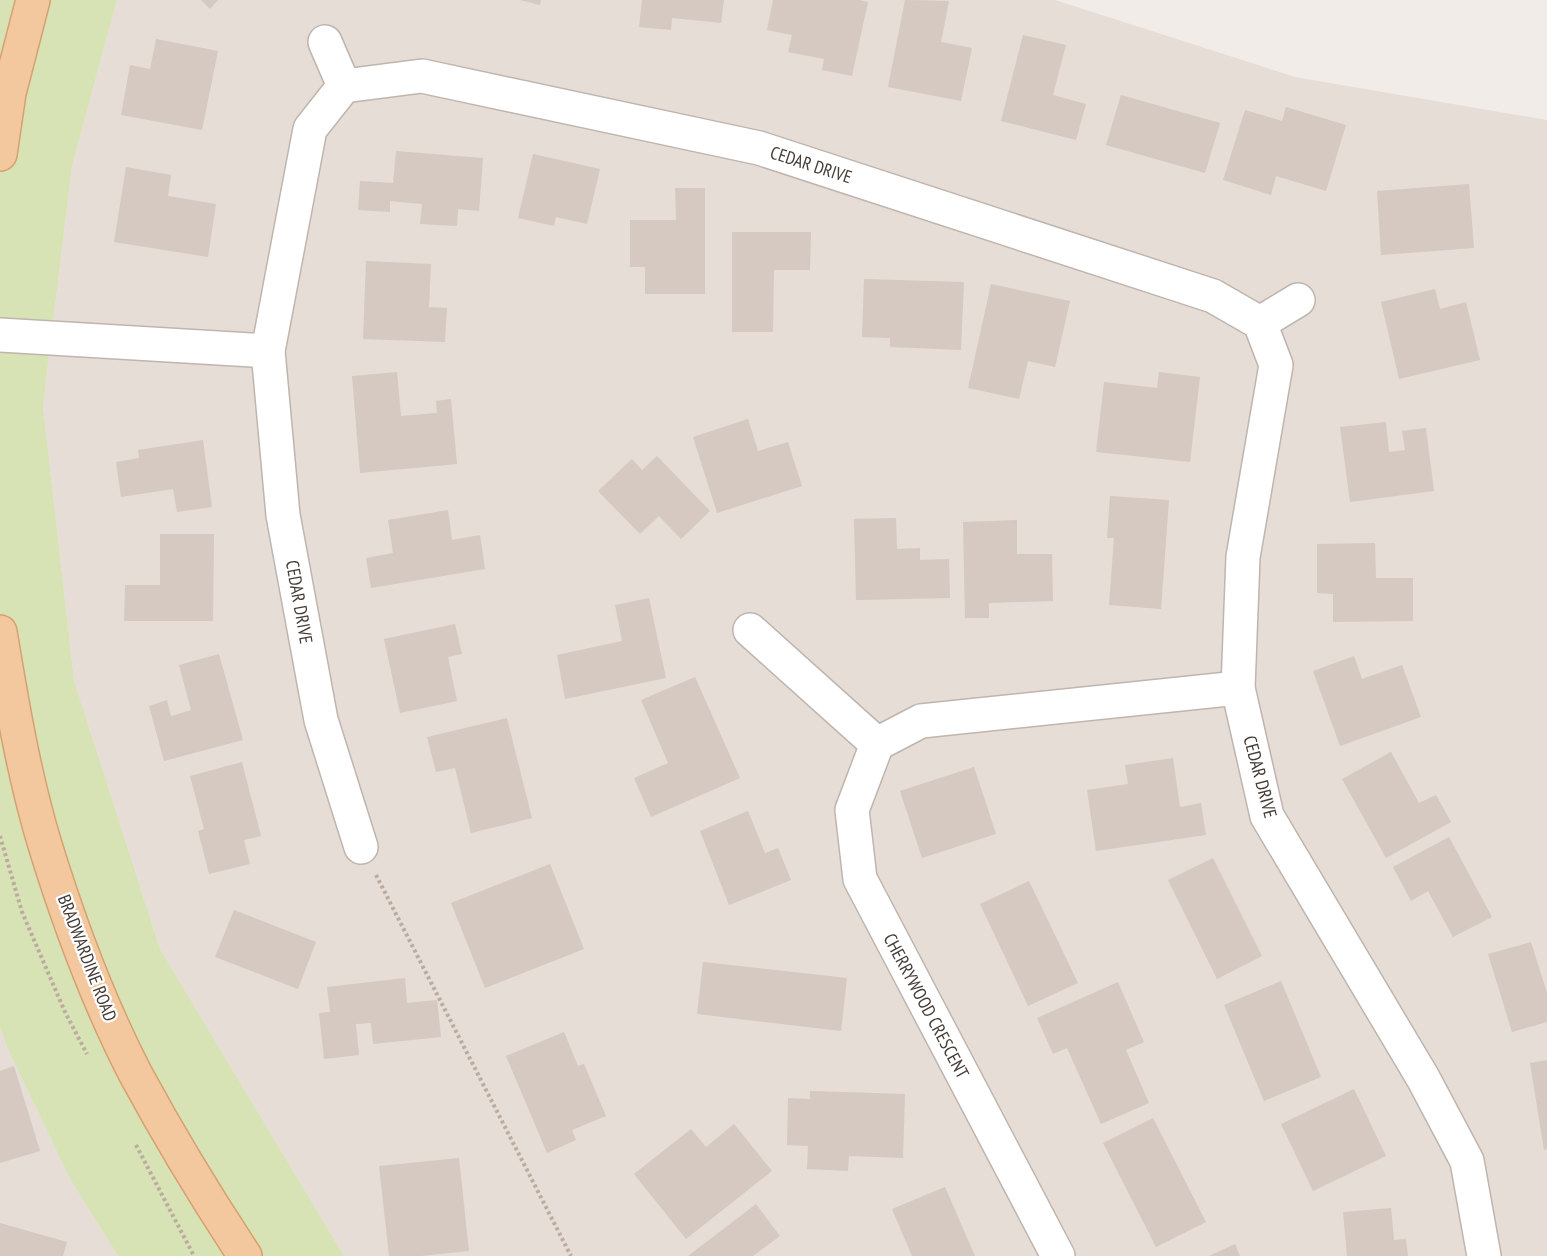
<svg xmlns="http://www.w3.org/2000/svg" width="1547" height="1256" font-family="'PT Sans Narrow',sans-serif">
<rect width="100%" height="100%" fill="#f2ece8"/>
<g fill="#e5ddd6">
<polygon points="117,0 1055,0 1295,77 1547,120 1547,1256 344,1256 160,949 74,680 43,406 72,166"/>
<polygon points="0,1027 7,1047 70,1179 118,1256 0,1256"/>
</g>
<polygon fill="#d7e2b5" points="0,0 117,0 72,166 43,406 74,680 160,949 344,1256 118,1256 70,1179 7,1047 0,1027"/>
<g fill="#d5c9c1">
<polygon points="201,0 218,0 210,9"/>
<polygon points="520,0 541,0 540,5"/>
<polygon points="642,0 724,0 721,23 672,18 671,30 639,27"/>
<polygon points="773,0 859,0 868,2 852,76 822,70 824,59 788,52 792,35 767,30"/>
<polygon points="905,0 949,1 941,42 972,48 961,101 888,87"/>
<polygon points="1023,35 1066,45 1053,95 1086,104 1076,140 1001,121"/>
<polygon points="156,39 218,51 202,130 121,115 130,65 150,69"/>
<polygon points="1121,95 1220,123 1205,173 1106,145"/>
<polygon points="1286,107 1346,125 1326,191 1276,176 1271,195 1223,180 1245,110 1282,121"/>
<polygon points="396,151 483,158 479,211 458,209 457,226 420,224 422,204 390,201 390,212 358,210 360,181 393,183"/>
<polygon points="533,154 600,169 587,224 556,217 554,226 518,218"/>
<polygon points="126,167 171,175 168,196 216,204 208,257 114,242"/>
<polygon points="1469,184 1474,248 1381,255 1377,191"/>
<polygon points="675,188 705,188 705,294 645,294 645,267 630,267 630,220 676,220"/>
<polygon points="732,232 811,232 810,270 774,270 773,332 732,332"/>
<polygon points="366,261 431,264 429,307 447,308 445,342 363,339"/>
<polygon points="864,279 964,282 961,350 890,347 890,338 862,337"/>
<polygon points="991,284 1070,301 1055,367 1028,361 1019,399 968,388"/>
<polygon points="1435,289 1440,309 1466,302 1480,360 1399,379 1381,302"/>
<polygon points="397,372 401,416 437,413 436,401 451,399 457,464 360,473 352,376"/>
<polygon points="1159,372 1200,377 1190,462 1096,452 1104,382 1157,388"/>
<polygon points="748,419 758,451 788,442 802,486 717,513 693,437"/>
<polygon points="1386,422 1389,452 1405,450 1402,431 1426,428 1434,491 1350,502 1340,427"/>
<polygon points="203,440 212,507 177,512 173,489 121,497 116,462 139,458 138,450"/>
<polygon points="657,456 710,511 681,539 659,516 640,534 598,491 632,459 642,470"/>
<polygon points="1110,496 1169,500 1161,609 1109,605 1114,538 1107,538"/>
<polygon points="448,510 452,540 480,535 485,569 371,588 366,558 393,553 388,520"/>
<polygon points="896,518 897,549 920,548 920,560 949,559 950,598 856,600 854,519"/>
<polygon points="1017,520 1017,554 1052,554 1053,601 989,603 989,618 965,618 963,522"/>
<polygon points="160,534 214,534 213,621 124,621 125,585 160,585"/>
<polygon points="1375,543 1376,578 1413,578 1413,621 1333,622 1333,594 1317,593 1317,544"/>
<polygon points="649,598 666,678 565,699 557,655 622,641 615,605"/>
<polygon points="455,624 462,654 448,657 457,701 400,713 384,639"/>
<polygon points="219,654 243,740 164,761 149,706 167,700 171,716 191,710 179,665"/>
<polygon points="1354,656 1362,679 1402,665 1421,717 1340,746 1313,671"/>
<polygon points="695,677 740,778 651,817 634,778 668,763 641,700"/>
<polygon points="507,718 532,818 471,833 455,768 436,772 427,737"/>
<polygon points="1391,752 1419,803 1436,795 1451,822 1386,858 1342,779"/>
<polygon points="1173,758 1180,807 1201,803 1206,835 1096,851 1087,790 1128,784 1125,765"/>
<polygon points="242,762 261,836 244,840 250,864 209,874 198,831 204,829 190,776"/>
<polygon points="974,767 996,834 922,858 900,791"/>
<polygon points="748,811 765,853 778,848 791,880 729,905 700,831"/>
<polygon points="1449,837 1492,917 1453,937 1428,891 1411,901 1393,867"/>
<polygon points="1213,858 1262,956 1217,979 1168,880"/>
<polygon points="550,864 584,949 485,988 451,903"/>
<polygon points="1029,881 1078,983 1028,1006 980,904"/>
<polygon points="234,910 316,942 298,989 215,957"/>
<polygon points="1531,942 1547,993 1547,1022 1512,1032 1488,954"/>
<polygon points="703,962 847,978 841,1031 697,1014"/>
<polygon points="405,978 407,1003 437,1000 441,1037 373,1044 371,1023 356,1024 359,1055 324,1059 319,1013 330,1012 327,987"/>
<polygon points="1281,981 1321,1077 1264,1101 1224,1005"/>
<polygon points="1118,982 1144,1042 1126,1050 1149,1103 1101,1124 1067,1048 1053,1054 1037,1018"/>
<polygon points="564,1032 578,1066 584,1064 606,1116 572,1130 576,1140 547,1153 506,1056"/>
<polygon points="1547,1060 1547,1149 1544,1150 1530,1063"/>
<polygon points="14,1066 40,1151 0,1163 0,1071"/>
<polygon points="1354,1089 1386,1156 1313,1191 1281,1124"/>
<polygon points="810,1091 905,1094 903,1158 849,1156 848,1171 807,1169 808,1146 787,1145 788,1098 810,1099"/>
<polygon points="1153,1118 1206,1222 1156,1247 1103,1143"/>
<polygon points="734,1124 772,1171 686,1239 634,1174 691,1129 706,1147"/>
<polygon points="459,1158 469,1251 421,1256 389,1256 379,1166"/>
<polygon points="945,1187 975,1256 912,1256 892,1209"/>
<polygon points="756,1204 780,1236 753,1256 688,1256"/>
<polygon points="1391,1208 1394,1240 1406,1239 1408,1256 1347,1256 1343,1212"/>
<polygon points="0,1223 67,1242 63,1256 0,1256"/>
<polygon points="1235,1244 1240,1256 1209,1256"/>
</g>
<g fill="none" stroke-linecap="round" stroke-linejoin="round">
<g stroke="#bfb5ae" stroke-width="36">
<g id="minor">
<polyline points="325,42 344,86"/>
<polyline points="1260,323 1298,300"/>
<polyline points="0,335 268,351"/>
<polyline points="750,630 877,744"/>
<polyline points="361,847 321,720 283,515 268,351 310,129 344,86 422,76 759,148 1213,296 1260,323 1276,365 1243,557 1238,688 1267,816 1423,1078 1467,1161 1484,1256"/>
<polyline points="1058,1256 860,879 852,810 877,744 921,721 1238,688"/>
</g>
</g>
<g stroke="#d6a171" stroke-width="36">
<g id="major">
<polyline points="0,154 9,93 33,0"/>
<path d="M0,632C12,704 24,776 45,845C69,923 98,1001 135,1073C169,1136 206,1197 245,1256"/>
</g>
</g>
<g stroke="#bcab9e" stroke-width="4" stroke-dasharray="3 3" stroke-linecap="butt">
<polyline points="0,836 22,912 65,1012 87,1054"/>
<polyline points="376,875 571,1256"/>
<polyline points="136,1145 194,1256"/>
</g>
<use href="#minor" stroke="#fff" stroke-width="33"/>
<use href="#major" stroke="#f3c89f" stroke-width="33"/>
</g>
<g text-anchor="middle" stroke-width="4.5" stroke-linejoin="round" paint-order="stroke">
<g font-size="18" fill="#443c37" stroke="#fff">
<text transform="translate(811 165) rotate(18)" y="6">CEDAR DRIVE</text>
<text transform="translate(299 602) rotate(80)" y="6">CEDAR DRIVE</text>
<text transform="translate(1260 777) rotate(75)" y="6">CEDAR DRIVE</text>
<text transform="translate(87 958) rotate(69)" y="6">BRADWARDINE ROAD</text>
<text transform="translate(926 1006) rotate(62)" y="6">CHERRYWOOD CRESCENT</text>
</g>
</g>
</svg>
